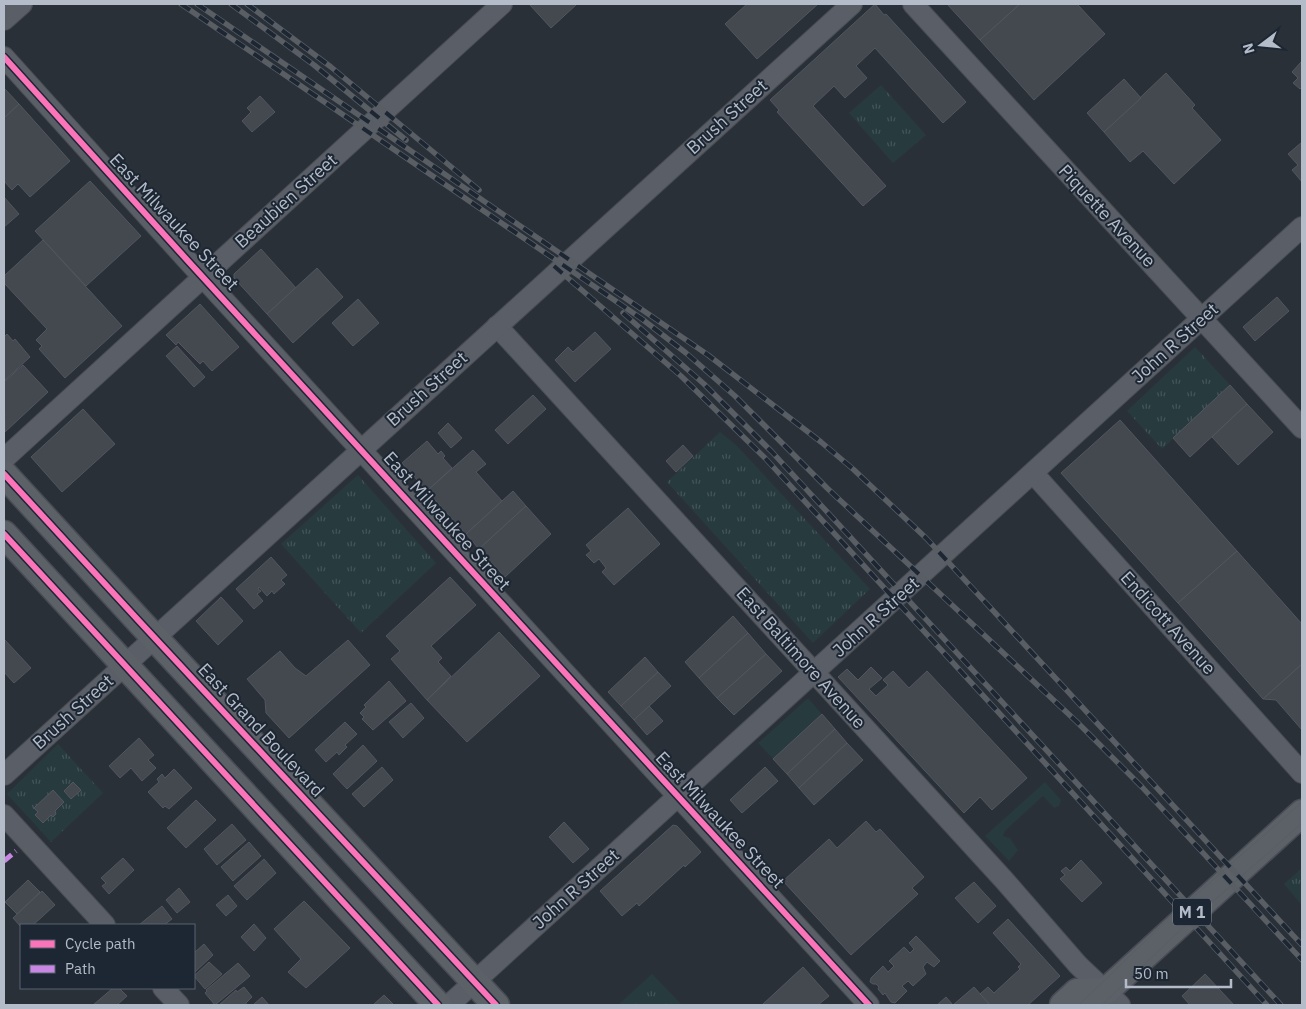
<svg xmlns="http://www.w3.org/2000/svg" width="1306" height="1009" font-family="'IBM Plex Sans',sans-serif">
<defs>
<pattern id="grass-tufts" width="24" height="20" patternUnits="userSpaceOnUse" patternTransform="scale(1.25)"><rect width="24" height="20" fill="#273a3e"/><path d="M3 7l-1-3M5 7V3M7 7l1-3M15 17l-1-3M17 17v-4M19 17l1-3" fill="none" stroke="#445559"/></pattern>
</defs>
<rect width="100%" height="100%" fill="#2a3038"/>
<g fill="url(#grass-tufts)">
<polygon points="881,85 926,135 893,163 849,113"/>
<polygon points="1195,347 1230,385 1162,449 1127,411"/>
<polygon points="720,432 736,445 870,589 813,643 667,482"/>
<polygon points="358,475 436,563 361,633 281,544"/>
<polygon points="58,744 103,793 51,842 7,794"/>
<polygon points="1302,868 1302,905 1284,884"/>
<polygon points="652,974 682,1005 618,1005"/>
</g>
<g fill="#273a3e">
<polygon points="808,698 822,714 773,759 758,743"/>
<polygon points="1045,782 1061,800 1059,806 1054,808 1043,796 1005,831 1003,836 1010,838 1018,850 1009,861 985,836"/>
</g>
<g fill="#444950" stroke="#52575f">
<polygon points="529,4 577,4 551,28"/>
<polygon points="747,4 818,4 757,59 725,24"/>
<polygon points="875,4 884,15 886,14 966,102 943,123 875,48 856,66 867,78 845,98 834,86 813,106 886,186 863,206 777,112 779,110 770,100"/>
<polygon points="947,4 1020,4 980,40"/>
<polygon points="1020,4 1077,4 1105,34 1034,100 980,40"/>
<polygon points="1302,61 1302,87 1300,89 1293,83 1298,78 1292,72"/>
<polygon points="1166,73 1195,105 1192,108 1221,140 1174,184 1143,151 1130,162 1104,132"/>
<polygon points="1124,79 1141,98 1104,132 1087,113"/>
<polygon points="4,88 19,104 4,118"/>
<polygon points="260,96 275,112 252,132 242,121 251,112 247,108"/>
<polygon points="19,104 70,161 30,197 18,184 12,190 4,181 4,118"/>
<polygon points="1302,142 1302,182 1292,170 1298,165 1288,154"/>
<polygon points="90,181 141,236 86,286 35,231"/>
<polygon points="4,197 19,214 4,227"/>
<polygon points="43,240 122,326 65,378 39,349 42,346 36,340 47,329 4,283 4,276"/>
<polygon points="261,249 296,288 267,314 234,278 234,274"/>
<polygon points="317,268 343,297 293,343 267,314"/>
<polygon points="1277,297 1289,311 1255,341 1243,327"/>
<polygon points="358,299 379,323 353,346 332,323"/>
<polygon points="200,304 239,347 212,371 203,361 200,364 178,342 176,345 166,335"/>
<polygon points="595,332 611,349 575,382 555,360 568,347 573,352"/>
<polygon points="7,334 13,341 15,339 30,357 4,381 4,337"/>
<polygon points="177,346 205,377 194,387 166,356"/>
<polygon points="23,365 48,392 5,432 4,382"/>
<polygon points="1230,385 1247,404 1190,457 1173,438"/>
<polygon points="533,395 546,409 508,444 495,430"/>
<polygon points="1247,404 1273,432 1238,465 1212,437"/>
<polygon points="83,409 115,444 62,492 31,457"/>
<polygon points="1120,420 1237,551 1178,603 1061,473"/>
<polygon points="448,423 462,438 451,448 438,433"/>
<polygon points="427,441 438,454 441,451 445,456 443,458 452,468 427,491 402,463"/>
<polygon points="683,445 693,456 676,472 666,461"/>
<polygon points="473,450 486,464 476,472 502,501 466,534 427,491"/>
<polygon points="513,491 526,506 479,549 466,534"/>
<polygon points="526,506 551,534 505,577 479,549"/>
<polygon points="628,508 660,544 614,585 602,572 606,568 599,559 594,563 586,555 591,551 586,545"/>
<polygon points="1237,551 1302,624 1302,664 1263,699 1178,603"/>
<polygon points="271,557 287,575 281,580 285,584 274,594 272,591 267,596 259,587 258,589 261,591 257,594 263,601 254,609 236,589"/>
<polygon points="450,577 476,605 431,646 442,658 438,662 451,676 427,700 391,659 400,651 386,636"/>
<polygon points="221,597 243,621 218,645 196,621"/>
<polygon points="733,616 748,633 699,678 685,662"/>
<polygon points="499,632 540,676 467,742 427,700"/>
<polygon points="748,633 766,654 717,698 699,678"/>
<polygon points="4,639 31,668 14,683 4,672"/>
<polygon points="348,640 370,665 289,738 266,713 265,700 247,679 280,651 295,668 306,676"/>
<polygon points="766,654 782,671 734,715 717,698"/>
<polygon points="645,657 658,672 621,706 608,692"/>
<polygon points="1302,664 1302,730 1276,700 1263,699"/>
<polygon points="871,667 882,678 869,689 876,696 888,685 883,680 893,671 909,688 927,671 1027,778 992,810 980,797 964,813 838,677 847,669 858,680"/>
<polygon points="658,672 671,686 634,720 621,706"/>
<polygon points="389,681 406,701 373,730 362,719 364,717 360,713 366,707 364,705"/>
<polygon points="411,703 424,718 403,738 389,722"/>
<polygon points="649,706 663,721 647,735 634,720"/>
<polygon points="822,714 835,729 787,774 773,759"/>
<polygon points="345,722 357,734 345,745 347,747 339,755 337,752 326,762 315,750"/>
<polygon points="835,729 847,743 799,788 787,774"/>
<polygon points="139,738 154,755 148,760 156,768 142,781 131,768 120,778 109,766"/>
<polygon points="847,743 863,760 814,805 799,788"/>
<polygon points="363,745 377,761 347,789 333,774"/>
<polygon points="382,767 393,780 364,807 352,794"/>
<polygon points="765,767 778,781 742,813 730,800"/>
<polygon points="174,769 192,788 169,809 165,806 163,808 148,792 159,782 157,779 162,774 165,778"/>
<polygon points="73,782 81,790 71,799 64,791"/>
<polygon points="53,790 64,802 55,811 56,814 53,817 51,815 43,823 35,815 38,812 34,808"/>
<polygon points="196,800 216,820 186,848 167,828"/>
<polygon points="866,821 876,832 880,829 924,877 912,888 918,894 851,955 783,881 829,839 837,848"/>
<polygon points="564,822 589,849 573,863 549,837"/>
<polygon points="232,824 246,840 217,865 204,849"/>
<polygon points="673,825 677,826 701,852 685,867 684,865 639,906 637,903 622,916 600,891"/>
<polygon points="249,842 261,856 233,881 221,867"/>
<polygon points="123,858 134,870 109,894 102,886 106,883 101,878"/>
<polygon points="264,859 276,873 247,900 234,886"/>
<polygon points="1081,860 1102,883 1082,902 1060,879 1065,875 1061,871 1066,867 1070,871"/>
<polygon points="28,880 40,892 17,914 5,902"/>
<polygon points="974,882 996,906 978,923 955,898"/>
<polygon points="179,888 190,902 177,913 166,900"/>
<polygon points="42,891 55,905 33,925 21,925 21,927 13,918"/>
<polygon points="228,895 237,906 226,916 216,905"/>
<polygon points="304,901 350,948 306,988 288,972 301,959 274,929"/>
<polygon points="162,906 172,919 164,925 139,925"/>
<polygon points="1008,919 1060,976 1028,1005 990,1005 980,994 988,987 994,993 1020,969 1018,967 1021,964 993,933"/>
<polygon points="254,924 266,938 254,951 241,937"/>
<polygon points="916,936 940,961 934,967 927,962 923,967 926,974 913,986 908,981 902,986 907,991 895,1003 891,1002 885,993 883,995 878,989 879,987 876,984 873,984 870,982 871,978 883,966 888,972 894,966 889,961 904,947 910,953 914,949 909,943"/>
<polygon points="204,944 213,955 194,973 194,953"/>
<polygon points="209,962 222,974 205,989 194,976"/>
<polygon points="238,963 250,976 215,1005 205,993 207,991 206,990"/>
<polygon points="803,967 829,996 818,1005 762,1005"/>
<polygon points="1205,974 1234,1005 1190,1005 1182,996"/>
<polygon points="244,987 252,997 246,1003 246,1005 219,1005 236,990 237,992"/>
<polygon points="974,987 990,1005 953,1005"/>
<polygon points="113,988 119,988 127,996 117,1005 93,1005"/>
<polygon points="384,995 394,1005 373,1005"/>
<polygon points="262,997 269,1005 253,1005"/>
<polygon points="946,997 953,1005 937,1005"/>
</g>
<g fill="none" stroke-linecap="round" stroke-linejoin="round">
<g stroke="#484c53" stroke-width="22">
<g id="minor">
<polyline points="913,4 1302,428"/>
<polyline points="4,20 22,4"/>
<polyline points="4,57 188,261 869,1005"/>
<polyline points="497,326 1004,880 1078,965 1120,1005"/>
<polyline points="4,459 502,4"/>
<polyline points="1033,473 1302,773"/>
<polyline points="4,775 852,4"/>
<polyline points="4,815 105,925"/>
<polyline points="163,988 179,1005"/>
<polyline points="449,1005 1302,227"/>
</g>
</g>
<g stroke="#484c55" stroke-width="29">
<g id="major">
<polyline points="4,474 139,621 496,1005"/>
<polyline points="4,534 438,1005"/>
<polyline points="1063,1005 1077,992 1106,991 1302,813"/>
</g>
</g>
<use href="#minor" stroke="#5a5e66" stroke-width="20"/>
<use href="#major" stroke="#5c6168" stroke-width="26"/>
<g stroke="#595d64" stroke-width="1">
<polyline points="1079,1005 1168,919 1302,802"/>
<polyline points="1102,1005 1176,934 1302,823"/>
</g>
<g stroke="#595d64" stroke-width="5.5">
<g id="rail">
<polyline points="181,4 642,319 686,353 735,396 827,488 1077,722 1142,787 1302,960"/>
<polyline points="197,4 708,355 821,442 853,469 926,538 1302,945"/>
<polyline points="231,4 314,65 406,140"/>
<polyline points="247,4 331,67 479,190"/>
<polyline points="554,266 681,376 765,458 1267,1005"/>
<polyline points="623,313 704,384 772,452 1281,1005"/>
</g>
</g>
<use href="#rail" stroke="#1d2633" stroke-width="4" stroke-dasharray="11" stroke-linecap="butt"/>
<polyline stroke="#c787e3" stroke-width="5" stroke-dasharray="10 5" stroke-linecap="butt" points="4,861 16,851"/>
<g stroke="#1d2633" stroke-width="9">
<g id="cycleway">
<polyline points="4,57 188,261 869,1005"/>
<polyline points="4,474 139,621 496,1005"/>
<polyline points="4,534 438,1005"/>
</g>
</g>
<use href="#cycleway" stroke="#fb73b8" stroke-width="6"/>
</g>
<g text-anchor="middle" stroke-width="4" stroke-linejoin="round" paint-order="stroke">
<rect fill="#1d2633" stroke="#878f9c" stroke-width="1" x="1173" y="898.5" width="38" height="27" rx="4"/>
<g font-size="16" font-weight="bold" fill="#b4bcc9">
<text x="1192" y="918">M 1</text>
</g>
<g font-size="18" fill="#b4bcc9" stroke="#1d2633">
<text transform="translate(727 117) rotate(-42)" y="6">Brush Street</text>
<text transform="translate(286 201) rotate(-42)" y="6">Beaubien Street</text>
<text transform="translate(1107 216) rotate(47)" y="6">Piquette Avenue</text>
<text transform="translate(174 222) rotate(47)" y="6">East Milwaukee Street</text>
<text transform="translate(1175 343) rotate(-42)" y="6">John R Street</text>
<text transform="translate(427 389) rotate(-42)" y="6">Brush Street</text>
<text transform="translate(447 521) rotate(48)" y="6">East Milwaukee Street</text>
<text transform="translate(876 617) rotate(-42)" y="6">John R Street</text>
<text transform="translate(1168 623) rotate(48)" y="6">Endicott Avenue</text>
<text transform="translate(801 658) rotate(48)" y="6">East Baltimore Avenue</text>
<text transform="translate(73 712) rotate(-42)" y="6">Brush Street</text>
<text transform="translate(261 730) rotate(47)" y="6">East Grand Boulevard</text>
<text transform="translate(720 820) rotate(47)" y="6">East Milwaukee Street</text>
<text transform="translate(576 889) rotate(-42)" y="6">John R Street</text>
</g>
</g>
<rect width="1306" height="1009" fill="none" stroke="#b4bcc9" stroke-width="10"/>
<rect x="20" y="924" width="175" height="65" fill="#1d2633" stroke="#59626f"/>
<rect x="30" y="940" width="25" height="8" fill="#fb73b8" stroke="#59626f"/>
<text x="65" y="949" font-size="15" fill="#b4bcc9">Cycle path</text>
<rect x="30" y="965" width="25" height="8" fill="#c787e3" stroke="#59626f"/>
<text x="65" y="974" font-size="15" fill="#b4bcc9">Path</text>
<g transform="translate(1261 45) rotate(254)" stroke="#1d2633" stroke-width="4" paint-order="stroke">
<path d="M0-4L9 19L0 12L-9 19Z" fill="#b4bcc9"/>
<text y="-8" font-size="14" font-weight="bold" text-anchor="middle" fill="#b4bcc9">N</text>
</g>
<path d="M1126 979v8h105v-8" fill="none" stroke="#b4bcc9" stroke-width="2.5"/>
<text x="1134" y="979" font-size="15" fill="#b4bcc9" stroke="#1d2633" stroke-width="4" paint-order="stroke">50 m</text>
</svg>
